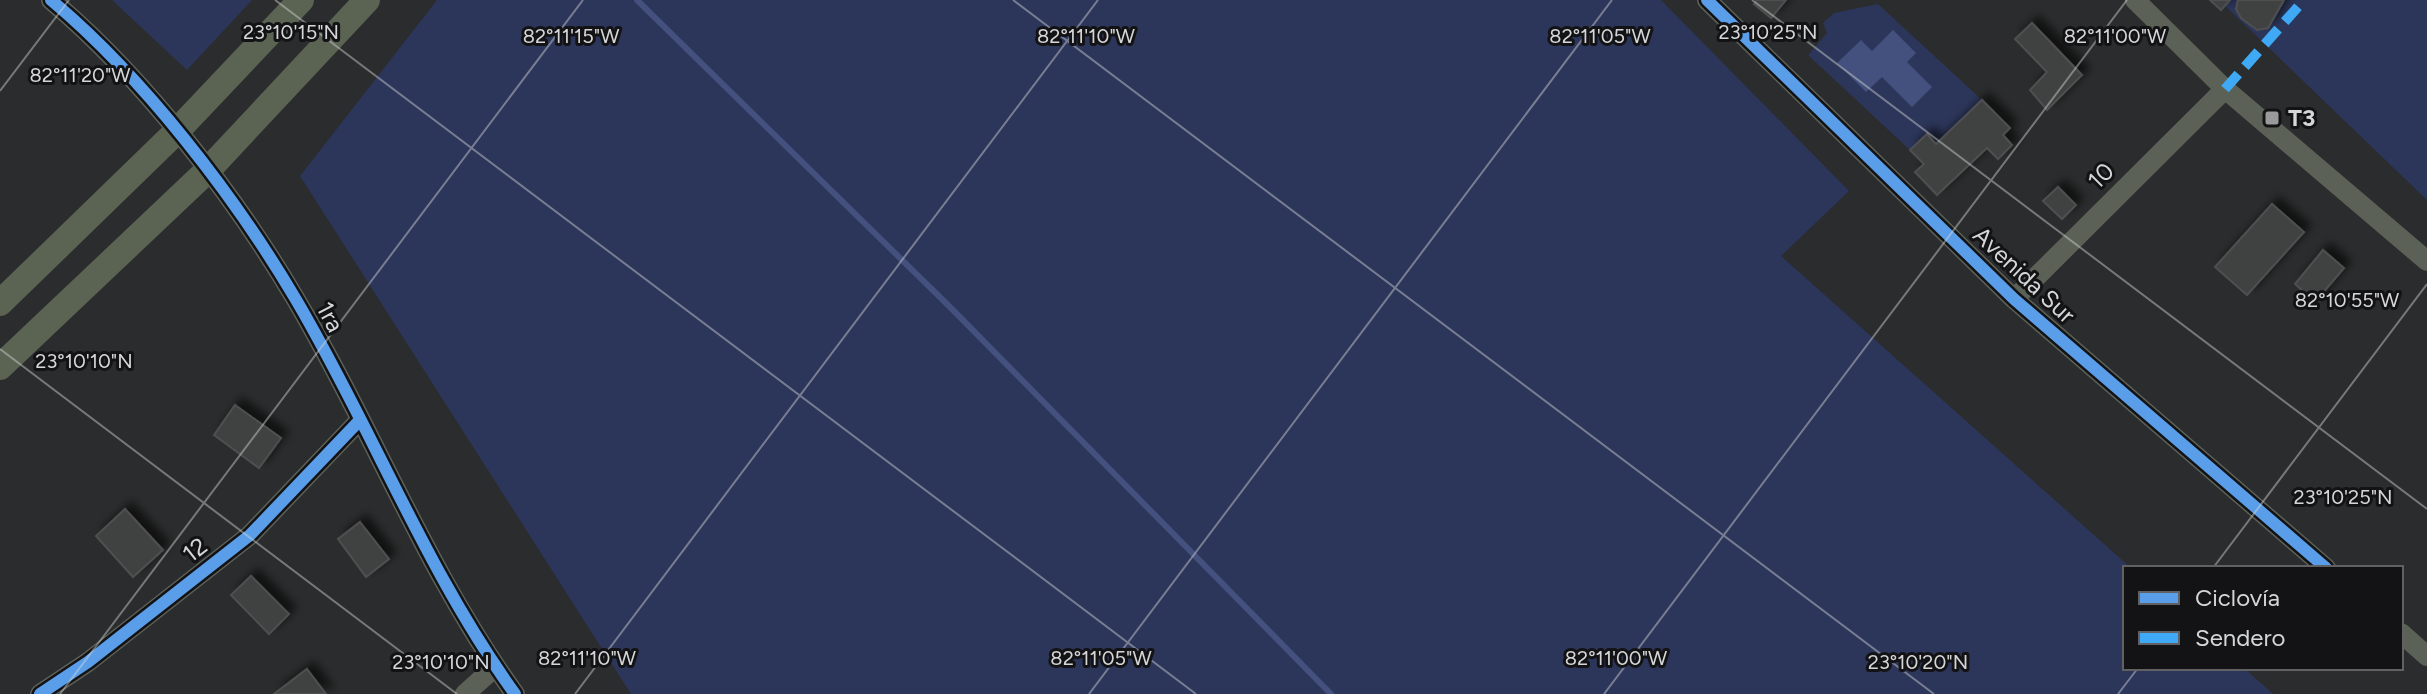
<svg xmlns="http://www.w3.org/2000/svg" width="2427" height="694" font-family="Figtree,sans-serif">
<defs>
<filter id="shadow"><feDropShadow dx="7" dy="-7" stdDeviation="4" flood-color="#0009"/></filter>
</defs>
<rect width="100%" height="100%" fill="#2b2c2d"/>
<g fill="#2c365a">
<polygon points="112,0 252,0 187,70"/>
<polygon points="437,0 1661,0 1849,191 1781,256 2131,568 2125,568 2125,668 2244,668 2273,694 631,694 300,176"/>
<polygon points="2219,0 2427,0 2427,200"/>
<polygon points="1878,4 1982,100 1936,144 1910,150 1808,55 1827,33 1823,23 1834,13"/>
</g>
<polygon fill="#44507d" points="1893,30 1916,53 1907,62 1932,87 1912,107 1882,77 1866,92 1837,63 1861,40 1872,51"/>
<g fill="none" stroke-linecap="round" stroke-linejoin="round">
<polyline stroke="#44507d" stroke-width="6" points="637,0 952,309 1331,694"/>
</g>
<g fill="#414243" stroke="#4f4f50" stroke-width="2" filter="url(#shadow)">
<polygon points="1757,0 1786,0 1771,18 1754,4"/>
<polygon points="2210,0 2230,0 2221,10"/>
<polygon points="2238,0 2284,0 2268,28 2257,30 2241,18 2236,9"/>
<polygon points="2032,23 2082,75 2047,110 2030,90 2047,72 2015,39"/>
<polygon points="1982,100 2010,128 2003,135 2012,145 1998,159 1987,148 1937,195 1915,172 1924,164 1910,150 1927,134 1936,144"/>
<polygon points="2058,187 2076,205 2062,219 2043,201"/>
<polygon points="2272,204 2304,232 2247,295 2215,267"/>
<polygon points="2323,250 2344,268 2315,302 2295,284"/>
<polygon points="235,405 281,438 259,468 214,435"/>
<polygon points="125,509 163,550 133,577 96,536"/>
<polygon points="360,522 389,559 366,577 338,539"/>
<polygon points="251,576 289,614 269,634 231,595"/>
<polygon points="307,669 326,694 274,694"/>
</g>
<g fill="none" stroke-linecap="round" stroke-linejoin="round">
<g stroke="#5c6157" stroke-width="20">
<path d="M51,0C143,77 234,195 295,298C372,428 426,571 515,694"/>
<polyline points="1707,0 2014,299 2326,568"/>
<polyline points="2135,0 2225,89 2427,261"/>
<polyline points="2014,299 2225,89"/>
<polyline points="2401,633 2427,656"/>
<polyline points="40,694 88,662 250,535 360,420"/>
<polyline points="465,694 495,667"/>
</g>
<g stroke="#5b6353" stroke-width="26">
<polyline points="0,303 176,132 301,0"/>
<polyline points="0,367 208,170 367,0"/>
</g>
<polyline stroke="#3fa9f5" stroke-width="10" stroke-dasharray="20 10" stroke-linecap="butt" points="2225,89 2304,0"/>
<g stroke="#131315" stroke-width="17">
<g id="cycleway">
<path d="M51,0C143,77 234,195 295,298C372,428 426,571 515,694"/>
<polyline points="1707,0 2014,299 2326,568"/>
<polyline points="40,694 88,662 250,535 360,420"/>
</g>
</g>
<use href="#cycleway" stroke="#5a9eea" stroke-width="12"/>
</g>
<path fill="none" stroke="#d5d6d8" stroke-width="2" stroke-opacity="0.45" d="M275,0L1196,694M1013,0L1934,694M1752,0L2427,509M0,91L69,0M0,349L457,694M2213,568L2427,284M60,694L583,0M575,694L1098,0M1089,694L1612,0M1604,694L2127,0M2118,694L2138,668"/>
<rect fill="#9a9a9c" stroke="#131315" stroke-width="3" x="2264" y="110" width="16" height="16" rx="4"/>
<g text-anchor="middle" stroke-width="6" stroke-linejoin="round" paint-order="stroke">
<g font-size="24" font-weight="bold" fill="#d5d6d8" stroke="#131315" text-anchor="start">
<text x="2288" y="126">T3</text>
</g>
<g font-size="24" fill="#d5d6d8" stroke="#131315">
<text transform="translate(2101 176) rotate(-45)" y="8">10</text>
<text transform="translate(2024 275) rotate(43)" y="8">Avenida Sur</text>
<text transform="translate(330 317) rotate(62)" y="8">1ra</text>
<text transform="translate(195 550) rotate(-38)" y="8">12</text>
</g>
</g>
<g font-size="20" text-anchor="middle" fill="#d5d6d8" stroke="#131315" stroke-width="6" stroke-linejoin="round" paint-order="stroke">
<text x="291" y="39">23°10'15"N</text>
<text x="1768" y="39">23°10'25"N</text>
<text x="571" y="43">82°11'15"W</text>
<text x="1086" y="43">82°11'10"W</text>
<text x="1600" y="43">82°11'05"W</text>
<text x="2115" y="43">82°11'00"W</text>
<text x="80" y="82">82°11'20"W</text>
<text x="2347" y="307">82°10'55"W</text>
<text x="84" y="368">23°10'10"N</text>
<text x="2343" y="504">23°10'25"N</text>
<text x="587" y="665">82°11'10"W</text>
<text x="1101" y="665">82°11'05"W</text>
<text x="1616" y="665">82°11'00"W</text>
<text x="441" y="669">23°10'10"N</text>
<text x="1918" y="669">23°10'20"N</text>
</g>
<rect x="2123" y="566" width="280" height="104" fill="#131315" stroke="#616163" stroke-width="2"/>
<rect x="2139" y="592" width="40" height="12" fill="#5a9eea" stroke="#616163" stroke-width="2"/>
<text x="2195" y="606" font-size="24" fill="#d5d6d8">Ciclovía</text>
<rect x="2139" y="632" width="40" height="12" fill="#3fa9f5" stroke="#616163" stroke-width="2"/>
<text x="2195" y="646" font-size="24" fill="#d5d6d8">Sendero</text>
</svg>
